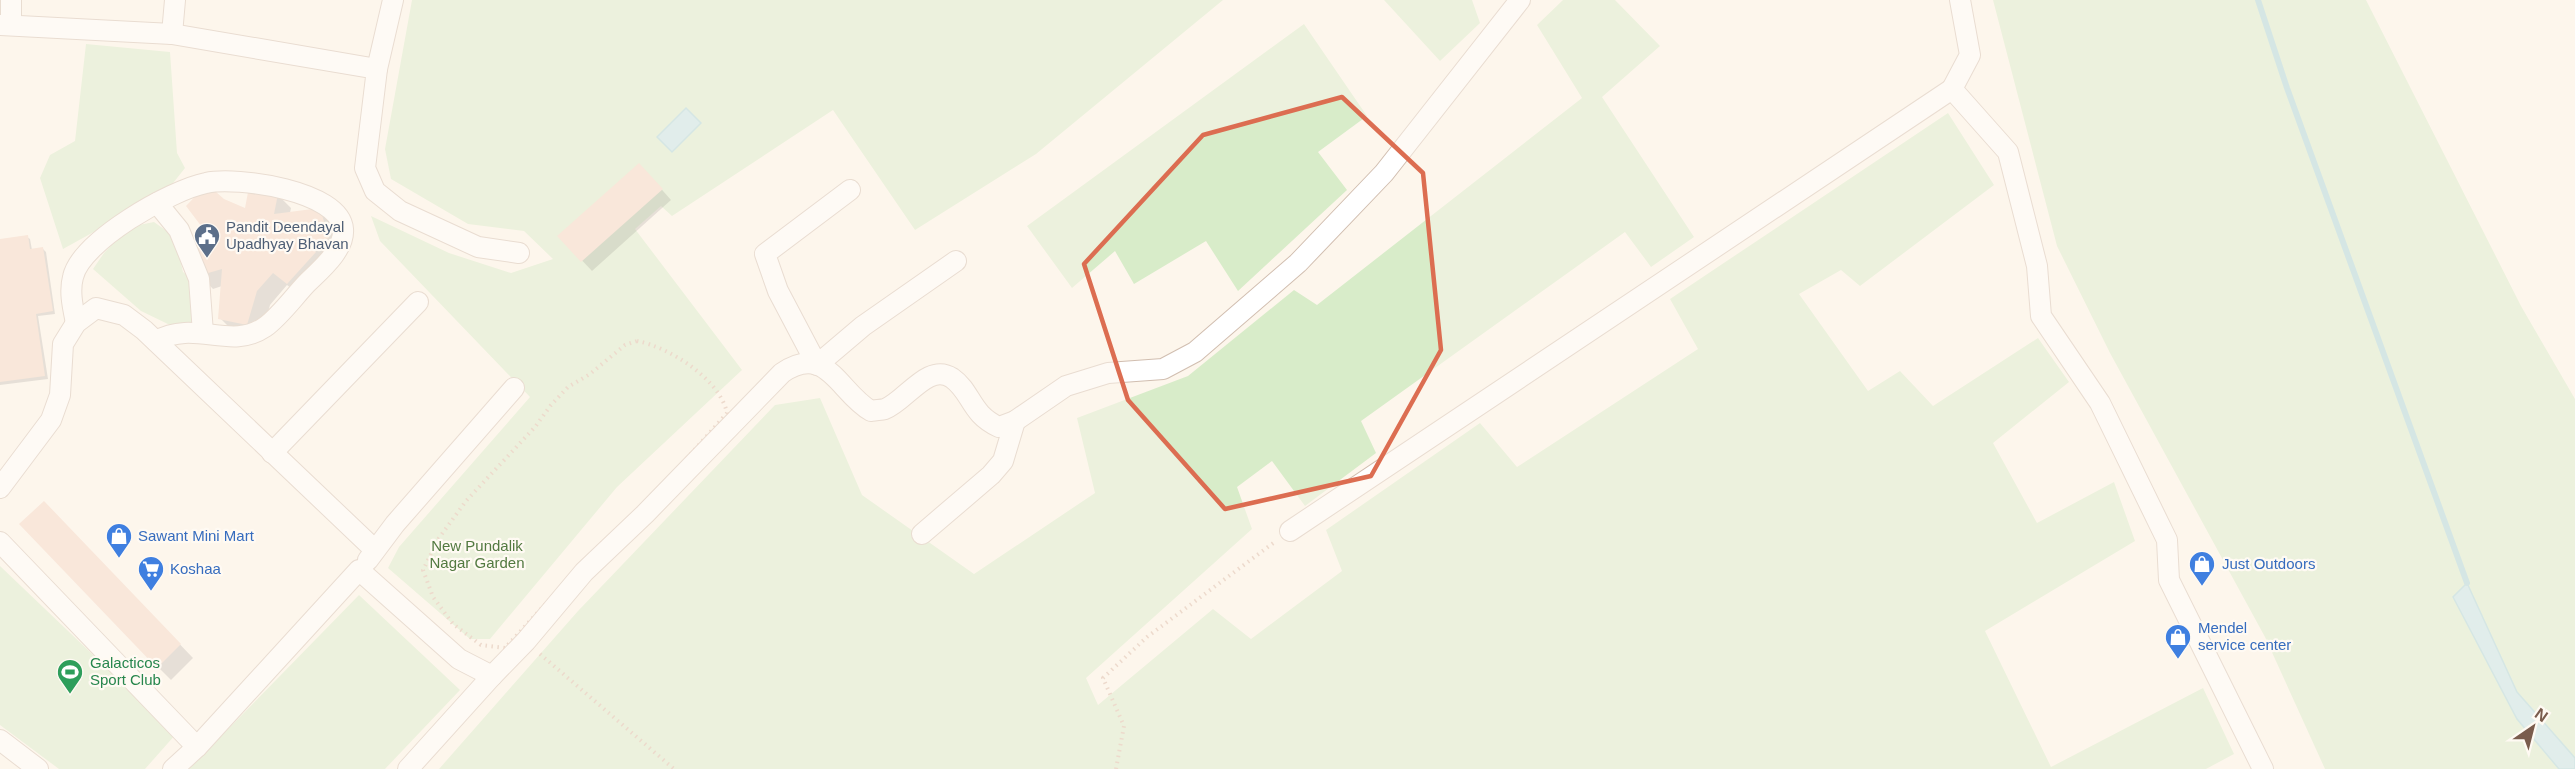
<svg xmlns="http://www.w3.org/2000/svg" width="2575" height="769" font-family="Helvetica,sans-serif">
<rect width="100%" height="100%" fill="#fdf6ec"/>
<g fill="#d8ecc9">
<polygon points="412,0 1223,0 1036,154 915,230 833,110 672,216 661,206 635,229 742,370 617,487 490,639 470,639 388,568 399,547 530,397 380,241 371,216 449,253 511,273 553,259 524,231 468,224 391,179 385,149"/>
<polygon points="1384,0 1472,0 1480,23 1440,61"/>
<polygon points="1563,0 1615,0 1660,46 1602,97 1694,237 1651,267 1625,232 1361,421 1376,453 1305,506 1272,461 1237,487 1252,529 1086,678 1098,705 1213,609 1251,639 1342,571 1326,530 1480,423 1517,467 1698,349 1670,299 1948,113 1994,185 1860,286 1841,270 1799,294 1868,391 1900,371 1933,406 2038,338 2069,382 1993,443 2037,523 2114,482 2135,541 1985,631 2051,767 2203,688 2234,754 2206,769 439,769 578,611 775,405 820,398 862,495 974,574 1095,493 1077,418 1188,376 1294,290 1317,305 1582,98 1537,25"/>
<polygon points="1993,0 2366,0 2521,306 2575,399 2575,758 2517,692 2467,583 2453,597 2517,719 2559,769 2325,769 2265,637 2110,353 2057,246"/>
<polygon points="1304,24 1367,116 1318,152 1347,190 1238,291 1206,241 1134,284 1115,251 1072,288 1027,226"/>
<polygon points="86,44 170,52 177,153 185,168 166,192 63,249 40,178 50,155 75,141"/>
<polygon points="154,222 175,237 183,272 209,293 209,322 174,327 141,311 93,269 104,253 129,227"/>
<polygon points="0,566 176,734 145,769 59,769 0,725"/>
<polygon points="359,595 460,690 385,769 189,769"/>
</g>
<g fill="#bfe3e8" stroke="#a5d3da" stroke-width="1.5">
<polygon points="686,108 701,123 672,152 657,137"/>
<polygon points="2467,583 2517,692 2575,758 2575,769 2559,769 2517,719 2453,597"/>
</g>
<g fill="#0003">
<polygon points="649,175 671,200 592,271 559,236"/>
<polygon points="278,195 291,208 290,213 320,209 333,223 341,251 301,296 287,285 270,305 261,337 233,331 220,318 222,286 213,289 200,275 216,244 223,200 246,210"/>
<polygon points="27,237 30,239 32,250 43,249 46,252 55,314 38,316 48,379 0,385 0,240"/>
<polygon points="57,516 193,658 171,680 158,667"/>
</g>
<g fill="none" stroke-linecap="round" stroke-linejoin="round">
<polyline stroke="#a5d3da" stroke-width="6" points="2258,0 2287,88 2467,583"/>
</g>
<g fill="#f3d5c3">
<polygon points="639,163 663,189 581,262 557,236"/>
<polygon points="207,184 224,199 245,208 249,187 278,194 274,214 320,208 329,238 309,244 316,252 287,284 273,273 257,291 247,325 218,319 222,269 198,276 190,251 214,243 186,206"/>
<polygon points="28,235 30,249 43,247 53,311 36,314 45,376 0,382 0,239"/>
<polygon points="44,501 181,644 157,668 19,524"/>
</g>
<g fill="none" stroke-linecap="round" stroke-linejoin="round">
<g stroke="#d1beb0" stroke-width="22">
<g id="minor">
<polyline points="11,0 11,25"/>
<polyline points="1960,0 1970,55 1952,89 2008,152 2037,266 2041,316 2100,403 2167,540 2169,580 2263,769"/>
<polyline points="0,25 172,34 377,69 365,168 375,191 400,211 478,247 519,253"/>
<polyline points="172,34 175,0"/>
<polyline points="377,69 393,0"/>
<polyline points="850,190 765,254 778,291 817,365 863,326 956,261"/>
<polyline points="157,203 179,230 199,279 203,333"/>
<path d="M76,323C73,308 69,292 73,277C81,241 171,190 206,183C237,176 340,191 343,229C345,250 319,271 306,284C293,298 280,316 265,327C230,351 196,319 156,341"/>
<polyline points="272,453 418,302"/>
<polyline points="0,488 51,420 60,395 63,344 76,323 96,308 124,315 144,330 375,550"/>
<polyline points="1290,531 1952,89"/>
<polyline points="922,534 991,475 1003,461 1015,421"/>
<path d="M0,542L197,747L359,570L459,659L492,676L526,641L584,572L645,514L782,373C827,342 839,393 871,411C876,410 881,410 885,409C906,401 928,362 952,378C972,392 970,414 999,427L1015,421L1066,386L1108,373L1163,369L1195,352L1298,263L1384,173L1520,0"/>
<polyline points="368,560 395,524 514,388"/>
<polyline points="0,740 38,769"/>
<polyline points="173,769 197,747"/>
<polyline points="408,769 492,676"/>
</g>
</g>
<g stroke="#d9b8a5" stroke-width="4" stroke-dasharray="1.5 4.5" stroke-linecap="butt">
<path d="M637,341C669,347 720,379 727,413L655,495L602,543L505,648L481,645L453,624L433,597L423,570L439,538L466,501L535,427L551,405L568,387L590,374L625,345Z"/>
<polyline points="540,654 674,769"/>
<polyline points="1116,769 1124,726 1103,678 1147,637 1276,541"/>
</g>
<use href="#minor" stroke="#fff" stroke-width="20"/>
</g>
<path d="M0 0H2575V769H0ZM1342,97L1423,173L1441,350L1371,476L1225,509L1128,400L1084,264L1203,135Z" fill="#fdf6ec" fill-opacity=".55" fill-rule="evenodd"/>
<path fill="none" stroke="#dc6d51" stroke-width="4.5" stroke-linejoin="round" d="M1342,97L1423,173L1441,350L1371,476L1225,509L1128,400L1084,264L1203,135Z"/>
<defs>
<g id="civic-pin" transform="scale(1.35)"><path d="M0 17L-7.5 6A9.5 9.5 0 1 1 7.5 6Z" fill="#5c6f8a" stroke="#fffaf3"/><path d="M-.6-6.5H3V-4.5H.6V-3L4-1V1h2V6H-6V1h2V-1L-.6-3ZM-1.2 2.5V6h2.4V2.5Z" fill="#fff"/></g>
<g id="shop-pin" transform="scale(1.35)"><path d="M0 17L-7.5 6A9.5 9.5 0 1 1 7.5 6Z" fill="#3f7fe0" stroke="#fffaf3"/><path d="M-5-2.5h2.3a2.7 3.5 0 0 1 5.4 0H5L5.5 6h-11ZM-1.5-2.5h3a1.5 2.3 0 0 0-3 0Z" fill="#fff"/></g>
<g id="supermarket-pin" transform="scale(1.35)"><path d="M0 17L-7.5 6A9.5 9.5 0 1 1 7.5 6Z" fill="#3f7fe0" stroke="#fffaf3"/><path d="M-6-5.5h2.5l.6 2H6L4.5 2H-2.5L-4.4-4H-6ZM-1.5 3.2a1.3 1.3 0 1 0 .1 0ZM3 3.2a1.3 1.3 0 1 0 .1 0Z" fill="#fff"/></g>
<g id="stadium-pin" transform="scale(1.35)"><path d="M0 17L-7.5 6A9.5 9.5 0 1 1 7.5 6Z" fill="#2e9e5b" stroke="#fffaf3"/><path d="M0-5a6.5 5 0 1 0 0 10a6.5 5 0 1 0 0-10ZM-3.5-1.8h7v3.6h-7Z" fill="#fff"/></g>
</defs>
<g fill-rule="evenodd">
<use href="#civic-pin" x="207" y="236"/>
<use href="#shop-pin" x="119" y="536"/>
<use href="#shop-pin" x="2202" y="564"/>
<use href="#supermarket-pin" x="151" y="569"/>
<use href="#shop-pin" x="2178" y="637"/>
<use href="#stadium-pin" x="70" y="672"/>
</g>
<g text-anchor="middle" stroke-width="4.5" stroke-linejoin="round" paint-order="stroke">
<g font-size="15" fill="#4e5e75" stroke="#fffaf3" text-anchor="start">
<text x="226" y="232">Pandit Deendayal<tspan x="226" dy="17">Upadhyay Bhavan</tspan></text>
</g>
<g font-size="15" fill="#366cbe" stroke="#fffaf3" text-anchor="start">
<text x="138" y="541">Sawant Mini Mart</text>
<text x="2222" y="569">Just Outdoors</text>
<text x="170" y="574">Koshaa</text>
<text x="2198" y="633">Mendel<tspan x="2198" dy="17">service center</tspan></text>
</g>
<g font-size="15" fill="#537a41" stroke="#fffaf3">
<text x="477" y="551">New Pundalik<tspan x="477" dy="17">Nagar Garden</tspan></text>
</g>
<g font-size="15" fill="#27864d" stroke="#fffaf3" text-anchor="start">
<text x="90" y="668">Galacticos<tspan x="90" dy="17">Sport Club</tspan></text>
</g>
</g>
<g transform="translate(2533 727) rotate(35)" stroke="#fffaf3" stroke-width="4.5" paint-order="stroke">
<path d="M0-4.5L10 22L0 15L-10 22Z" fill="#7a5c4d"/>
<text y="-9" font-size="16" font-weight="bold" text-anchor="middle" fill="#7a5c4d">N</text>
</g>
</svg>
